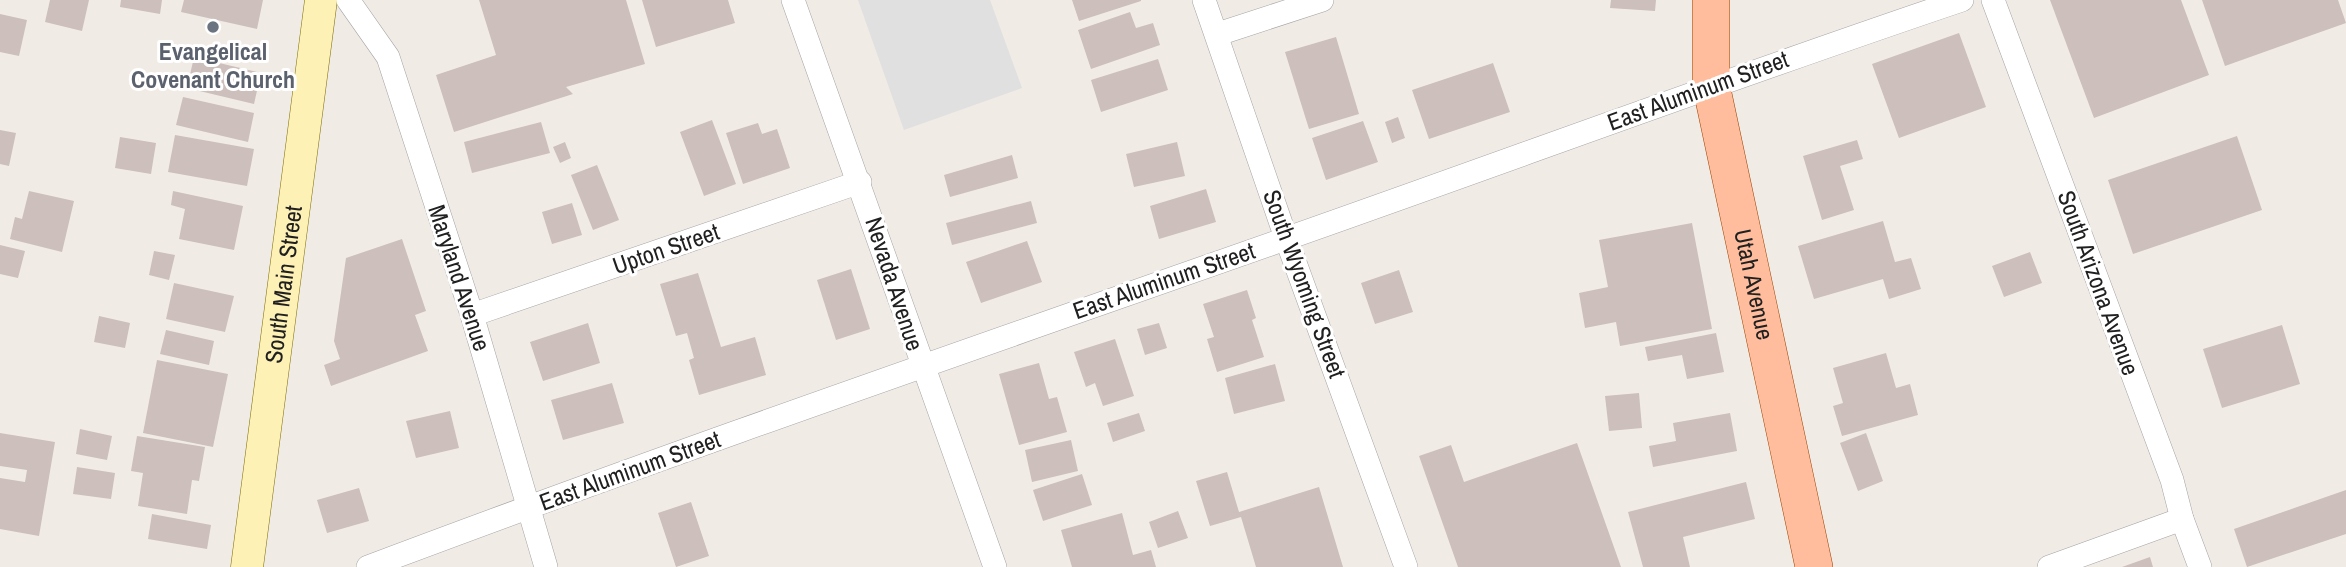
<svg xmlns="http://www.w3.org/2000/svg" width="2346" height="567" font-family="'Archivo Narrow',sans-serif">
<rect width="100%" height="100%" fill="#f1ebe6"/>
<polygon fill="#e0e0e0" points="858,0 990,0 1022,88 904,130"/>
<g fill="#cdbfbb">
<polygon points="50,0 89,0 82,31 45,22"/>
<polygon points="121,0 162,0 160,14 120,7"/>
<polygon points="184,0 263,0 257,29 181,12"/>
<polygon points="479,0 626,0 645,64 566,87 573,94 454,132 436,75 496,55"/>
<polygon points="642,0 728,0 735,23 656,47"/>
<polygon points="1072,0 1141,0 1141,1 1079,21"/>
<polygon points="1611,0 1656,0 1655,11 1610,8"/>
<polygon points="2050,0 2181,0 2209,75 2094,118"/>
<polygon points="2202,0 2338,0 2346,23 2225,66"/>
<polygon points="1130,12 1136,28 1153,23 1160,45 1091,69 1078,30"/>
<polygon points="0,14 27,20 19,56 0,52"/>
<polygon points="1959,33 1986,107 1899,138 1872,64"/>
<polygon points="1336,37 1359,114 1309,129 1285,52"/>
<polygon points="194,57 261,73 254,104 187,88"/>
<polygon points="1158,59 1168,90 1101,112 1091,80"/>
<polygon points="1493,63 1510,112 1429,139 1412,90"/>
<polygon points="183,97 254,113 248,142 176,125"/>
<polygon points="1398,117 1405,138 1392,143 1385,122"/>
<polygon points="712,120 736,184 704,196 680,132"/>
<polygon points="1363,121 1378,162 1326,180 1312,138"/>
<polygon points="541,122 550,153 472,173 464,142"/>
<polygon points="758,123 762,134 777,129 790,168 743,184 726,133"/>
<polygon points="0,130 16,133 9,166 0,164"/>
<polygon points="175,135 254,149 247,186 168,172"/>
<polygon points="2237,136 2262,210 2133,254 2108,180"/>
<polygon points="120,137 156,143 151,174 115,168"/>
<polygon points="1857,140 1863,159 1840,166 1854,210 1822,220 1803,156"/>
<polygon points="565,142 571,158 560,163 553,147"/>
<polygon points="1177,142 1185,176 1134,187 1126,154"/>
<polygon points="1012,155 1018,178 950,197 944,175"/>
<polygon points="597,165 619,220 593,230 571,175"/>
<polygon points="1206,189 1216,222 1159,239 1150,206"/>
<polygon points="29,191 74,201 62,252 10,239 15,217 22,219"/>
<polygon points="173,191 243,206 234,250 179,239 185,209 171,205"/>
<polygon points="1031,201 1037,223 952,245 946,223"/>
<polygon points="572,203 582,235 552,244 542,212"/>
<polygon points="1883,221 1895,262 1911,258 1921,289 1889,299 1883,279 1814,299 1798,246"/>
<polygon points="1692,223 1712,329 1620,346 1616,322 1585,328 1579,293 1608,287 1599,240"/>
<polygon points="402,239 426,311 415,315 428,351 331,386 324,365 340,359 334,341 346,258"/>
<polygon points="1027,241 1042,282 981,303 966,262"/>
<polygon points="0,245 25,251 18,278 0,274"/>
<polygon points="154,251 175,255 169,280 149,275"/>
<polygon points="2030,252 2042,283 2004,297 1992,266"/>
<polygon points="851,269 870,329 836,340 817,280"/>
<polygon points="1399,270 1413,312 1375,324 1361,283"/>
<polygon points="698,273 721,347 755,337 766,375 699,395 689,360 694,358 687,333 676,336 660,284"/>
<polygon points="174,283 234,296 225,332 166,319"/>
<polygon points="1247,290 1256,318 1252,320 1264,357 1217,372 1207,339 1214,337 1203,304"/>
<polygon points="99,316 130,323 125,348 94,342"/>
<polygon points="588,323 600,363 543,381 530,342"/>
<polygon points="1159,323 1167,348 1145,355 1137,329"/>
<polygon points="2282,325 2300,384 2222,408 2203,349"/>
<polygon points="166,330 214,341 209,365 160,354"/>
<polygon points="1716,333 1724,372 1687,379 1682,355 1648,361 1645,347"/>
<polygon points="1115,339 1134,396 1103,406 1095,383 1086,387 1074,352"/>
<polygon points="1886,353 1896,388 1910,384 1918,415 1842,436 1833,406 1843,403 1833,368"/>
<polygon points="157,360 228,374 213,447 143,433"/>
<polygon points="1039,363 1049,399 1057,397 1067,432 1019,445 999,374"/>
<polygon points="1275,364 1285,401 1234,414 1225,378"/>
<polygon points="612,383 624,423 563,440 551,400"/>
<polygon points="1639,393 1642,428 1609,431 1605,396"/>
<polygon points="450,411 459,448 416,458 406,421"/>
<polygon points="1139,413 1145,431 1113,442 1107,423"/>
<polygon points="1730,413 1737,451 1653,467 1649,446 1676,441 1673,423"/>
<polygon points="80,429 112,436 107,460 76,454"/>
<polygon points="0,433 55,442 39,536 0,529 0,478 25,482 27,470 0,466"/>
<polygon points="1866,433 1883,481 1858,491 1840,443"/>
<polygon points="137,436 205,447 199,481 192,480 187,514 138,506 143,473 131,471"/>
<polygon points="1071,440 1078,471 1032,482 1025,450"/>
<polygon points="1577,443 1621,567 1458,567 1419,456 1451,445 1464,482"/>
<polygon points="77,467 115,473 111,499 73,494"/>
<polygon points="1227,472 1239,512 1319,487 1343,567 1256,567 1241,517 1210,526 1196,481"/>
<polygon points="1082,474 1092,505 1043,521 1033,490"/>
<polygon points="1746,482 1755,519 1683,537 1690,567 1643,567 1628,512"/>
<polygon points="359,488 369,521 327,533 317,500"/>
<polygon points="2346,490 2346,534 2247,567 2234,529"/>
<polygon points="691,502 709,556 676,567 658,513"/>
<polygon points="1178,511 1188,538 1158,548 1149,522"/>
<polygon points="1122,513 1133,555 1151,550 1156,567 1072,567 1061,530"/>
<polygon points="152,514 211,525 207,549 148,539"/>
<polygon points="2150,557 2153,567 2122,567"/>
</g>
<g fill="none" stroke-linecap="round" stroke-linejoin="round">
<g stroke="#a4a4a4" stroke-width="24">
<g id="street">
<polyline points="348,0 388,57 472,315 546,567"/>
<polyline points="793,0 995,567"/>
<polyline points="1204,0 1286,238 1406,567"/>
<polyline points="1993,0 2172,480 2182,519 2200,567"/>
<polyline points="1218,34 1322,0"/>
<polyline points="472,315 860,182"/>
<path d="M368,567C673,452 981,346 1288,238C1513,159 1736,76 1962,0"/>
<polyline points="2049,567 2182,519"/>
</g>
</g>
<g stroke="#7e6e00" stroke-width="33">
<g id="secondary">
<path id="s1" d="M247,567L321,0"/>
</g>
</g>
<g stroke="#9c4400" stroke-width="38">
<g id="primary">
<path id="s2" d="M1711,0V85L1814,567"/>
</g>
</g>
<use href="#street" stroke="#fff" stroke-width="23"/>
<use href="#secondary" stroke="#fef1b6" stroke-width="32"/>
<use href="#primary" stroke="#ffbd9d" stroke-width="37"/>
</g>
<circle fill="#6b7280" stroke="#fff" stroke-width="2.5" cx="213" cy="27" r="7"/>
<g text-anchor="middle" stroke-width="6" stroke-linejoin="round" paint-order="stroke">
<g font-size="24" font-weight="bold" fill="#5b616d" stroke="#fff">
<text x="213" y="60">Evangelical<tspan x="213" dy="28">Covenant Church</tspan></text>
</g>
<g font-size="24" fill="#202020" stroke="#fff">
<text transform="translate(1698 91) rotate(-20)" y="8">East Aluminum Street</text>
<text transform="translate(666 249) rotate(-19)" y="8">Upton Street</text>
<text transform="translate(459 278) rotate(72)" y="8">Maryland Avenue</text>
<text transform="translate(1164 281) rotate(-19)" y="8">East Aluminum Street</text>
<text dy="8" stroke="none"><textPath href="#s1" startOffset="285">South Main Street</textPath></text>
<text transform="translate(2098 283) rotate(70)" y="8">South Arizona Avenue</text>
<text transform="translate(894 284) rotate(72)" y="8">Nevada Avenue</text>
<text transform="translate(1304 284) rotate(70)" y="8">South Wyoming Street</text>
<text dy="8" stroke="none"><textPath href="#s2" startOffset="289">Utah Avenue</textPath></text>
<text transform="translate(630 471) rotate(-20)" y="8">East Aluminum Street</text>
</g>
</g>
</svg>
